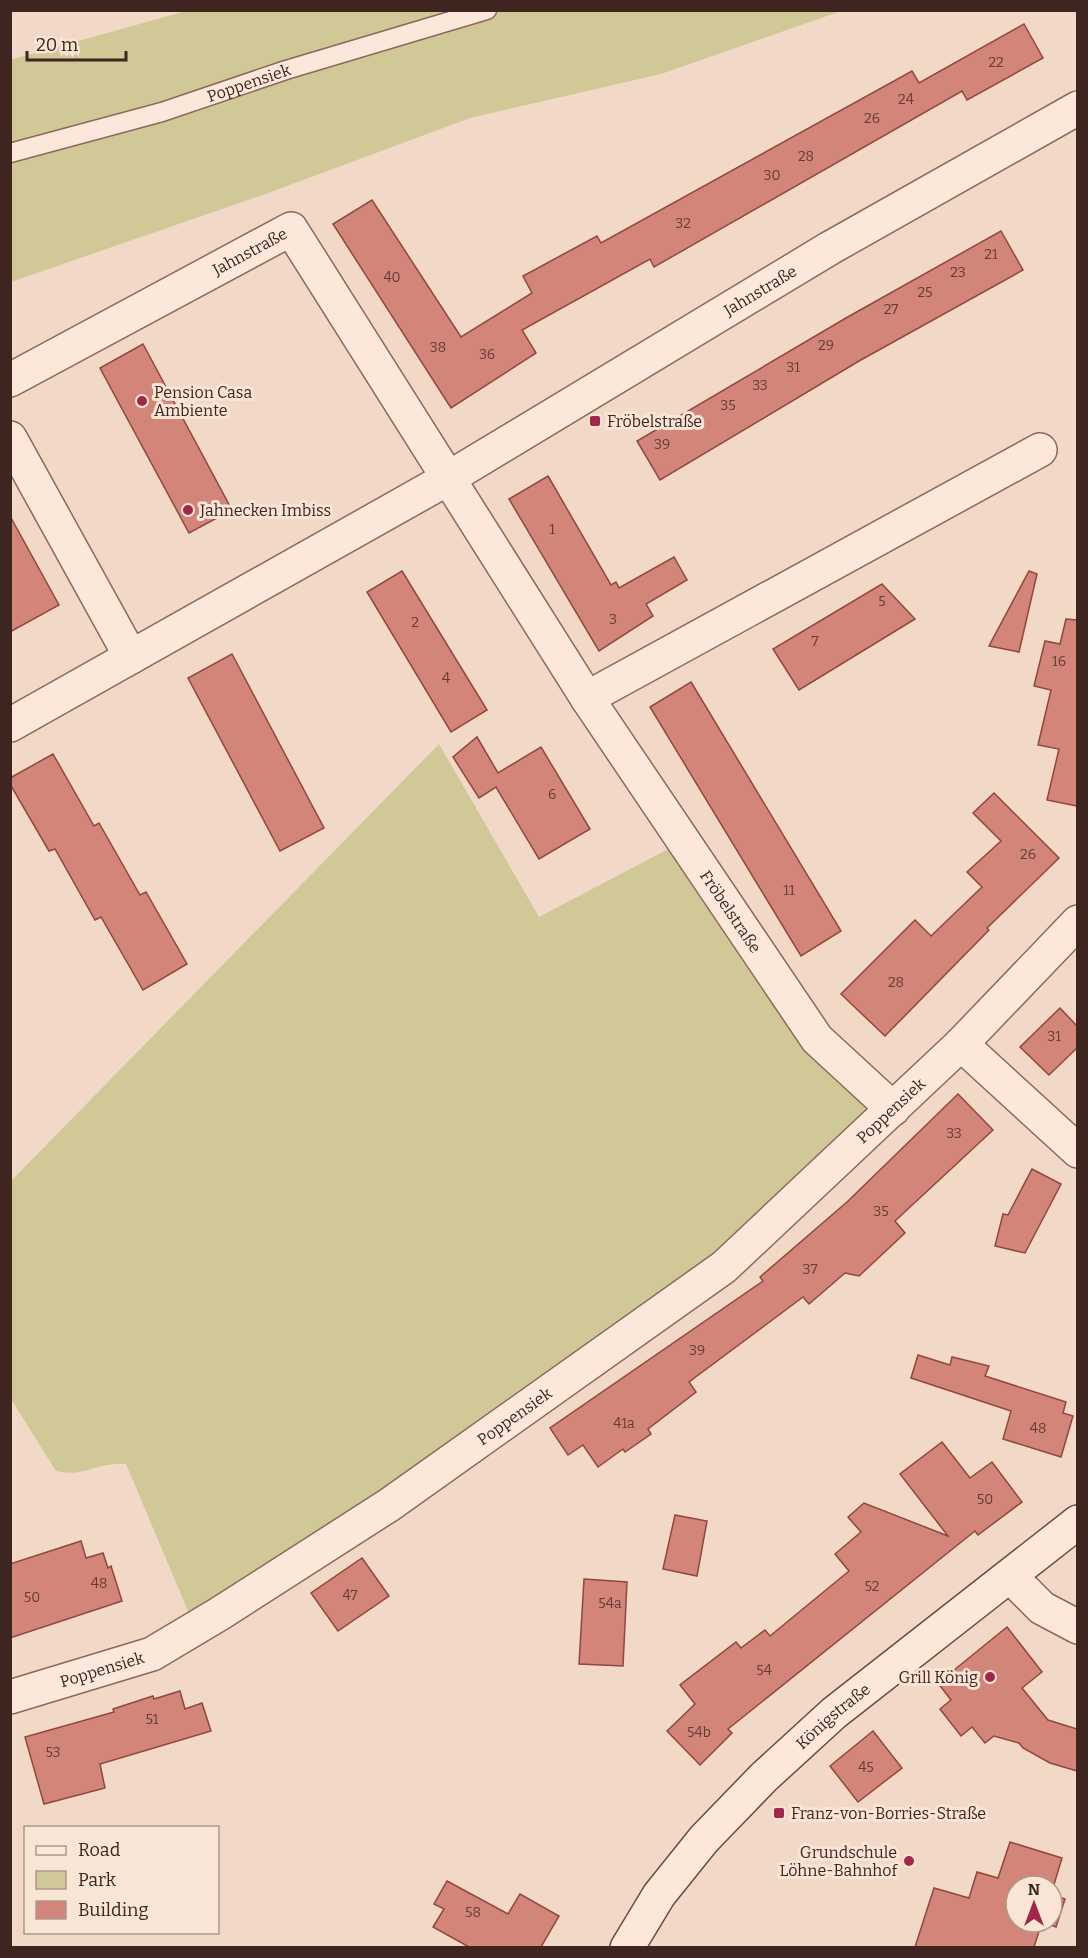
<svg xmlns="http://www.w3.org/2000/svg" width="1088" height="1958" font-family="Bitter,serif">
<rect width="100%" height="100%" fill="#f2d8c6"/>
<g fill="#d1c898">
<polygon points="186,11 841,11 661,74 470,118 271,192 11,282 10,60"/>
<path d="M439,744L539,917L674,846L801,1042L879,1121L718,1257L384,1496L191,1618L126,1464C97,1461 84,1478 56,1471L11,1399V1181Z"/>
</g>
<g fill="#d38579" stroke="#90473d" stroke-width="1.5">
<polygon points="1024,24 1043,58 967,100 962,91 654,267 650,259 522,330 536,353 451,408 333,224 372,200 461,337 532,293 523,276 597,236 601,243 912,71 919,83"/>
<polygon points="1001,231 1023,270 859,361 660,480 637,441 846,318"/>
<polygon points="143,344 232,510 189,533 100,368"/>
<polygon points="548,476 611,585 616,582 619,588 674,557 687,580 646,604 653,616 599,651 509,499"/>
<polygon points="10,516 59,605 10,632"/>
<polygon points="402,571 487,710 451,732 367,592"/>
<polygon points="1029,571 1037,574 1019,652 989,646"/>
<polygon points="882,584 915,619 799,690 773,649"/>
<polygon points="1066,619 1077,620 1077,806 1047,800 1059,749 1038,745 1051,690 1034,686 1045,641 1060,644"/>
<polygon points="232,654 324,828 280,851 188,678"/>
<polygon points="691,682 841,931 801,956 650,707"/>
<polygon points="477,737 498,773 541,747 590,829 539,859 496,787 479,798 453,757"/>
<polygon points="53,754 94,826 99,823 140,895 146,892 187,964 143,990 101,917 95,920 55,849 49,851 10,784 10,778"/>
<polygon points="994,793 1059,858 987,928 989,930 885,1036 841,994 915,920 931,936 982,887 967,872 1001,841 973,813"/>
<polygon points="1060,1008 1077,1026 1077,1048 1049,1075 1020,1047"/>
<polygon points="958,1094 993,1130 895,1221 905,1233 859,1276 845,1273 809,1304 803,1297 689,1382 696,1392 648,1429 651,1434 625,1452 623,1449 598,1467 583,1445 568,1455 550,1428 763,1281 760,1277 847,1202"/>
<polygon points="1032,1169 1061,1184 1025,1253 995,1246 1003,1214 1008,1215"/>
<polygon points="918,1355 950,1365 952,1357 989,1366 985,1376 1066,1402 1063,1413 1073,1416 1061,1457 1003,1439 1011,1411 911,1378"/>
<polygon points="942,1442 970,1478 992,1462 1022,1502 978,1535 975,1531 728,1729 732,1733 700,1765 667,1731 695,1704 680,1685 736,1642 741,1648 765,1630 770,1636 849,1571 835,1554 861,1532 848,1517 864,1503 948,1536 900,1474"/>
<polygon points="675,1515 707,1521 697,1576 663,1569"/>
<polygon points="81,1541 86,1558 103,1553 108,1568 111,1566 122,1601 10,1638 10,1564"/>
<polygon points="362,1558 389,1596 338,1631 311,1593"/>
<polygon points="584,1579 627,1582 623,1666 579,1664"/>
<polygon points="1007,1627 1042,1672 1022,1688 1048,1720 1077,1729 1077,1771 1050,1763 1023,1748 1019,1743 994,1736 985,1743 972,1727 961,1736 940,1709 951,1700 938,1683"/>
<polygon points="180,1691 185,1709 202,1703 211,1731 100,1764 105,1788 44,1804 25,1737 114,1712 113,1709 153,1696 154,1699"/>
<polygon points="873,1731 902,1768 858,1802 830,1766"/>
<polygon points="1010,1842 1062,1858 1052,1891 1052,1886 1016,1886 1016,1922 1042,1922 1034,1947 915,1947 934,1888 969,1898 977,1872 998,1878"/>
<polygon points="447,1881 508,1914 520,1894 559,1916 541,1947 469,1947 433,1927 444,1909 434,1904"/>
<polygon points="1052,1895 1065,1899 1056,1927 1043,1922 1052,1922"/>
</g>
<g fill="none" stroke-linecap="round" stroke-linejoin="round">
<g stroke="#8f675a" stroke-width="21">
<g id="lane">
<path id="s1" d="M10,153L162,112L286,70L487,10"/>
</g>
</g>
<g stroke="#8f675a" stroke-width="36">
<g id="street">
<path id="s2" d="M10,380L291,229L587,698L817,1039L893,1109"/>
<polyline points="10,438 131,657"/>
<polyline points="587,698 1040,450"/>
<path id="s3" d="M10,725L447,479L830,248L1078,108"/>
<polyline points="961,1044 1078,1151"/>
<polyline points="1010,1576 1042,1608 1078,1627"/>
<path id="s4" d="M10,1697L152,1654L219,1614L389,1505L724,1267L961,1044L1078,922"/>
</g>
</g>
<g stroke="#71483d" stroke-width="36">
<g id="secondary">
<path id="s5" d="M627,1948L659,1895L704,1839L764,1777L834,1713L1078,1522"/>
</g>
</g>
<use href="#lane" stroke="#fbe8da" stroke-width="18"/>
<use href="#street" stroke="#fbe8da" stroke-width="33"/>
<use href="#secondary" stroke="#fbe8da" stroke-width="33"/>
</g>
<g fill="#a3254a" stroke="#f8e5d6" stroke-width="2">
<circle cx="142" cy="401" r="6"/>
<rect x="589" y="415" width="12" height="12" rx="3"/>
<circle cx="188" cy="510" r="6"/>
<circle cx="990" cy="1677" r="6"/>
<rect x="773" y="1807" width="12" height="12" rx="3"/>
<circle cx="909" cy="1861" r="6"/>
</g>
<g text-anchor="middle" stroke-width="6" stroke-linejoin="round" paint-order="stroke">
<g font-size="14" fill="#633d36">
<text x="996" y="67">22</text>
<text x="906" y="104">24</text>
<text x="872" y="123">26</text>
<text x="806" y="161">28</text>
<text x="772" y="180">30</text>
<text x="683" y="228">32</text>
<text x="991" y="259">21</text>
<text x="958" y="277">23</text>
<text x="392" y="282">40</text>
<text x="925" y="297">25</text>
<text x="891" y="314">27</text>
<text x="826" y="350">29</text>
<text x="438" y="352">38</text>
<text x="487" y="359">36</text>
<text x="793" y="372">31</text>
<text x="760" y="390">33</text>
<text x="728" y="410">35</text>
<text x="662" y="449">39</text>
<text x="552" y="534">1</text>
<text x="882" y="606">5</text>
<text x="613" y="624">3</text>
<text x="415" y="627">2</text>
<text x="815" y="646">7</text>
<text x="1059" y="666">16</text>
<text x="446" y="683">4</text>
<text x="552" y="799">6</text>
<text x="1028" y="859">26</text>
<text x="789" y="895">11</text>
<text x="896" y="987">28</text>
<text x="1054" y="1041">31</text>
<text x="954" y="1138">33</text>
<text x="881" y="1216">35</text>
<text x="810" y="1274">37</text>
<text x="697" y="1355">39</text>
<text x="624" y="1428">41a</text>
<text x="1038" y="1433">48</text>
<text x="985" y="1504">50</text>
<text x="99" y="1588">48</text>
<text x="872" y="1591">52</text>
<text x="350" y="1600">47</text>
<text x="32" y="1602">50</text>
<text x="610" y="1608">54a</text>
<text x="764" y="1675">54</text>
<text x="152" y="1724">51</text>
<text x="699" y="1737">54b</text>
<text x="53" y="1757">53</text>
<text x="866" y="1772">45</text>
<text x="473" y="1917">58</text>
</g>
<g font-size="16" fill="#3e251f" stroke="#f8e5d6">
<text dy="6" stroke="none"><textPath href="#s1" startOffset="249">Poppensiek</textPath></text>
<text dy="6" stroke="none"><textPath href="#s2" startOffset="272">Jahnstraße</textPath></text>
<text dy="6" stroke="none"><textPath href="#s3" startOffset="867">Jahnstraße</textPath></text>
<text dy="6" stroke="none"><textPath href="#s2" startOffset="1131">Fröbelstraße</textPath></text>
<text dy="6" stroke="none"><textPath href="#s4" startOffset="1068">Poppensiek</textPath></text>
<text dy="6" stroke="none"><textPath href="#s4" startOffset="582">Poppensiek</textPath></text>
<text dy="6" stroke="none"><textPath href="#s4" startOffset="96">Poppensiek</textPath></text>
<text dy="6" stroke="none"><textPath href="#s5" startOffset="312">Königstraße</textPath></text>
</g>
<g font-size="16" fill="#3e251f" stroke="#f8e5d6" text-anchor="start">
<text x="154" y="398">Pension Casa<tspan x="154" dy="18">Ambiente</tspan></text>
<text x="607" y="427">Fröbelstraße</text>
<text x="200" y="516">Jahnecken Imbiss</text>
<text x="978" y="1683" text-anchor="end">Grill König</text>
<text x="791" y="1819">Franz-von-Borries-Straße</text>
<text x="897" y="1858" text-anchor="end">Grundschule<tspan x="897" dy="18">Löhne-Bahnhof</tspan></text>
</g>
</g>
<rect width="1088" height="1958" fill="none" stroke="#3e251f" stroke-width="24"/>
<rect x="24" y="1826" width="195" height="108" fill="#f8e5d6" stroke="#ae988d" stroke-width="1.5"/>
<rect x="36" y="1846" width="30" height="9" fill="#fbe8da" stroke="#ae988d" stroke-width="1.5"/>
<text x="78" y="1856" font-size="18" fill="#3e251f">Road</text>
<rect x="36" y="1871" width="30" height="18" fill="#d1c898" stroke="#ae988d" stroke-width="1.5"/>
<text x="78" y="1886" font-size="18" fill="#3e251f">Park</text>
<rect x="36" y="1901" width="30" height="18" fill="#d38579" stroke="#ae988d" stroke-width="1.5"/>
<text x="78" y="1916" font-size="18" fill="#3e251f">Building</text>
<g transform="translate(1034 1904)"><circle r="28" fill="#f8e5d6" stroke="#ae988d" stroke-width="1.5"/>
<path d="M0-4.5L10 22L0 15L-10 22Z" fill="#a3254a"/>
<text y="-9" font-size="16" font-weight="bold" text-anchor="middle" fill="#3e251f">N</text>
</g>
<path d="M27 51v9h99v-9" fill="none" stroke="#3e251f" stroke-width="3"/>
<text x="36" y="51" font-size="18" fill="#3e251f" stroke="#f8e5d6" stroke-width="4.5" paint-order="stroke">20 m</text>
</svg>
